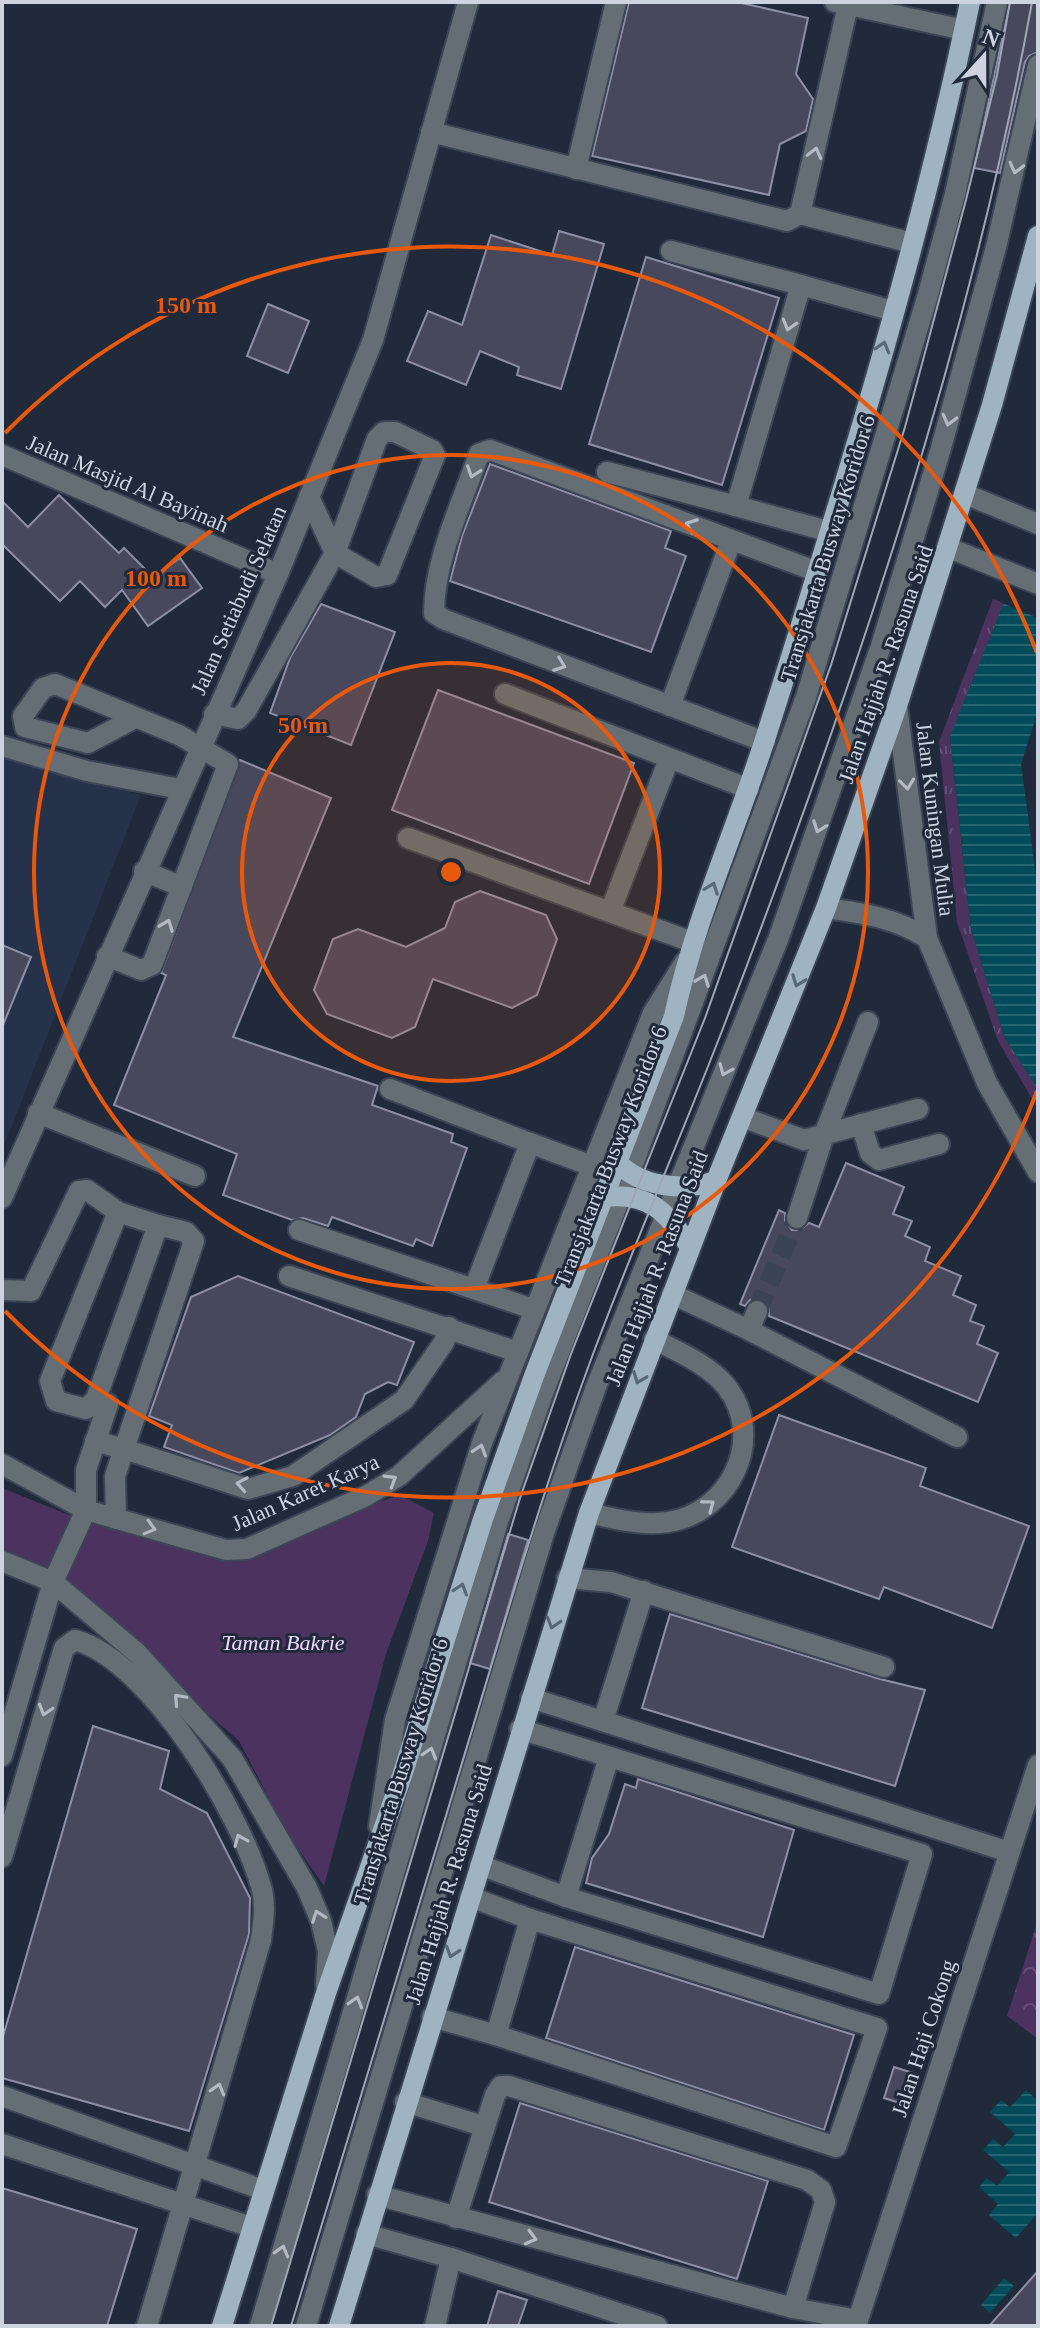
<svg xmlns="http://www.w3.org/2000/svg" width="1040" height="2328" font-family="'Times New Roman',serif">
<defs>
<pattern id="grass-tufts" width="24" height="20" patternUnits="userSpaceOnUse" patternTransform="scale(2)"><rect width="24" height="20" fill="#4b325f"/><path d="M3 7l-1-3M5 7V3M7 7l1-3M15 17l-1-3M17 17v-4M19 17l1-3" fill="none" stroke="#644f76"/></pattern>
<pattern id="forest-crowns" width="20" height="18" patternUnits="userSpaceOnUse" patternTransform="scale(2)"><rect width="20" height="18" fill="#4b325f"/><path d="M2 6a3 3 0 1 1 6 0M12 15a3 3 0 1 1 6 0" fill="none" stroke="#644f76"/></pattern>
<pattern id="water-rules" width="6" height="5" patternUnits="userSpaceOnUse" patternTransform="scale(2)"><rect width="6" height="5" fill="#004c5a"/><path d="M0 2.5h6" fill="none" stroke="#246571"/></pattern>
</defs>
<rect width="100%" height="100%" fill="#202a3b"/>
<polygon fill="#253249" points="2,757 141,795 2,1151"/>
<polygon fill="url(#grass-tufts)" points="993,599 1004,603 950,737 971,929 1005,1038 1038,1089 1038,1109 998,1041 957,922 939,742"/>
<polygon fill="url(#forest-crowns)" points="1038,1920 1038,2039 1007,2016"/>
<polygon fill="#4b325f" points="2,1488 89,1523 223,1554 400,1495 434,1513 428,1541 386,1654 324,1886 288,1834 239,1741 144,1658 65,1577 2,1550"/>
<g fill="url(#water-rules)">
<polygon points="1038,490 1038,711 1021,764 1038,891 1038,1089 1005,1038 971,929 950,736 1004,603"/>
<polygon points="1026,2090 1038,2101 1038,2213 1016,2238 989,2215 998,2204 979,2187 987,2178 997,2186 1009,2172 983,2150 993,2139 1003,2147 1015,2134 990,2112 1001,2100 1010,2107"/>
<polygon points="1004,2278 1014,2286 990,2313 981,2305"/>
</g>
<polygon fill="#202a3b" points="1033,493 1038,495 1038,618 1000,602"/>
<g fill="#48485d" stroke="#8e8ea6" stroke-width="2">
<polygon points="629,2 737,2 808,18 796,74 813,99 806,131 780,144 769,195 592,156"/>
<polygon points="1010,2 1038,2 1038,52 1029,56 1025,62 1000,173 974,168"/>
<polygon points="559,231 604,244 561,389 517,375 519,367 480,351 466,385 407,361 428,311 462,325 491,235 552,255"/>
<polygon points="646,257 779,298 722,485 589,444"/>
<polygon points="268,304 309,321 288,373 247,356"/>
<polygon points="490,464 671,531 665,548 686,556 651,652 450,581 462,536"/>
<polygon points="59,495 119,553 124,548 153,577 180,558 202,588 148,626 122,590 105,607 80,581 60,601 2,544 2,501 28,527"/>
<polygon points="321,604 395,632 351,745 270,713 290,658"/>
<polygon points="438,690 634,763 589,884 392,810"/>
<polygon points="240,760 331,798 233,1037 378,1086 372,1105 453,1134 451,1142 467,1148 432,1246 416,1239 413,1246 332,1217 328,1226 303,1218 292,1220 223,1195 237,1154 114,1105 166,975 161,973"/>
<polygon points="480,891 546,915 557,939 537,995 512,1008 433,979 415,1027 392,1038 327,1014 314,990 333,939 358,929 406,947 445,928 455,902"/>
<polygon points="2,945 31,957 3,1025 2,1025"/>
<polygon points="846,1163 904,1187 893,1214 912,1221 905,1236 930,1247 925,1261 961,1276 953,1295 976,1305 970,1321 984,1326 977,1344 998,1353 978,1402 769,1316 768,1304 761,1299 750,1300 745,1306 740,1304 779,1210 785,1213 785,1221 792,1230 800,1230 809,1223 819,1227"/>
<polygon points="238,1276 414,1342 397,1385 388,1382 365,1394 356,1417 330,1435 239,1473 164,1447 172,1425 149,1416 191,1297"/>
<polygon points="779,1415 926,1468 920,1486 1029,1526 992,1628 884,1587 879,1599 732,1547"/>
<polygon points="508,1534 528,1540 490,1669 470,1663"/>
<polygon points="670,1614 880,1679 925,1690 895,1786 642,1708"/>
<polygon points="93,1726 169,1751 160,1789 207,1813 250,1898 249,1934 189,2131 2,2078 2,2040"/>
<polygon points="638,1779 794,1830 763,1937 586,1883 592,1858 609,1834 625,1784 636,1788"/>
<polygon points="575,1947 854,2035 824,2130 546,2038"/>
<polygon points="894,2067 916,2074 906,2105 884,2098"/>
<polygon points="520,2103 768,2181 737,2279 489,2202"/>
<polygon points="2,2188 137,2229 107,2326 2,2326"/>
<polygon points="1038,2271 1038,2326 989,2326"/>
<polygon points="498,2291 527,2300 518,2326 487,2326"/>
</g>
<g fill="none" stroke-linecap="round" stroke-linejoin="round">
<polyline stroke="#3a4454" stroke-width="20" stroke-dasharray="20 10" stroke-linecap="butt" points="757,1311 797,1218"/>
<g stroke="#3c4555" stroke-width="24">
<g id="minor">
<polyline points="835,2 964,30"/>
<polyline points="431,132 787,221 800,214 848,5"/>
<polyline points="576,169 616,2"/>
<polyline points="800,214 912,243"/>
<polyline points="671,251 801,285"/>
<polyline points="2,455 278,574"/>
<polyline points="607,472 736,506"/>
<polyline points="965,494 1038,524"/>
<polyline points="831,532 736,506 801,285 893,311"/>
<polyline points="949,548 1038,584"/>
<polyline points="505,694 749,789"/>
<polyline points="670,706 731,541"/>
<polyline points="897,706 927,938 987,1083 1038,1172"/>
<polyline points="214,714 238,719 246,711 335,553 377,439 384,432 395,432 432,450 435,455 387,575 376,577 335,553 309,497"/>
<path d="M765,742L443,619L434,613C434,560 462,503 479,454L490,450L818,572"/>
<polyline points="2,746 87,771 180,789"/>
<polyline points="408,838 692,942"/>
<polyline points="144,871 182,887"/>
<path d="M826,908C863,913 895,918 927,938"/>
<polyline points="610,912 669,759"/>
<polyline points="107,956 141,970 152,965 228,764 179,735 55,684 43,688 23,716 25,727 88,743 135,718"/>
<polyline points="390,1089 530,1143"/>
<polyline points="38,1113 195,1176"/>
<polyline points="742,1117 804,1140 918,1109"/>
<polyline points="861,1124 870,1153 879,1160 939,1144"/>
<polyline points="2,1198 278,574 373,340 468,2"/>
<polygon points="118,1212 158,1225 96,1399 86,1409 56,1401 50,1381"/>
<polyline points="797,1218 824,1135 868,1022"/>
<polyline points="299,1230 533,1309"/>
<polyline points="289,1276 518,1352"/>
<polyline points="474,1289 530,1143 592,1166"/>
<polyline points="2,1290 31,1291 79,1191 87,1190 118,1212"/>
<polyline points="672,1294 749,1330 757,1311"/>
<polyline points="749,1330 957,1437"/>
<polyline points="95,1441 124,1449 194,1241 186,1232 158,1225"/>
<polyline points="2,1464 86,1510 226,1550 247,1549 366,1496 399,1476 503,1381"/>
<path d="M589,1513C615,1519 641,1526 668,1522C730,1513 767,1438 726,1386C708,1364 678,1352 654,1339"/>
<polyline points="116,1519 115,1476 124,1449 248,1489 293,1476 404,1400 444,1342 449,1327"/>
<polyline points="2,1561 53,1582 137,1653 232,1758 307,1888 321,1921 328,1951 326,1985"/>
<polyline points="567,1578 611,1582 884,1667"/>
<polyline points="531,1698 1009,1852"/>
<polyline points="603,1721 644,1591"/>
<polyline points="2,1756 53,1582 86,1510 86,1470 108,1404"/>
<polyline points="379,1826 395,1720 482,1443 653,1013 685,962"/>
<path d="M2,1857L64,1648L75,1640C151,1661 243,1817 262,1890C266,1907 263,1923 261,1940L147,2326"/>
<polyline points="480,1865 566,1897 879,1994 922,1854 520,1729"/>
<polyline points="566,1897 609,1757"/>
<polyline points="432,2017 496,2035 530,1919 470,1897"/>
<polyline points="496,2035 836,2147 877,2028 530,1919"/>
<polyline points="2,2096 263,2190"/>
<polyline points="405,2102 483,2126"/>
<polyline points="2,2144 251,2227"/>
<polyline points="377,2195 793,2308 858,2320"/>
<polyline points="456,2218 495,2095 501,2086 509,2086 807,2180 821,2190 825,2202 793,2308"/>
<polyline points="366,2234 451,2258 435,2326"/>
<polyline points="451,2258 657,2326"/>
<polyline points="260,2326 498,1522 545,1388 629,1175 806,697 927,298 955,194 997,2"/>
<polyline points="306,2326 544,1533 596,1387 779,937 881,646 941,448 996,247 1038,65"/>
<polyline points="856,2326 1038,1765"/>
</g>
</g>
<g stroke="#3c4555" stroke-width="24">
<g id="major">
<path d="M617,1162C641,1188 684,1191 716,1181"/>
<path d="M604,1197C648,1192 667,1211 690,1247"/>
<path d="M222,2326L326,1993L402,1776L483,1519L534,1376L674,1016C695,918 738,826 768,730C844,490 919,249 970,2"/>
<polyline points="339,2326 589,1513 716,1181 826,908 897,706 992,405 1038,236"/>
</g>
</g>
<use href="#minor" stroke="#656e75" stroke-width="20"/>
<use href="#major" stroke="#9fb3c1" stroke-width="20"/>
<g stroke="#9fa6b4" stroke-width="2">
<polyline points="271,2326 520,1498 571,1354 705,1018 831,665 905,427 966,200 997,75 1010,2"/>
<path d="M291,2326C345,2146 400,1966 455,1786C498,1645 538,1503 589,1365C631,1250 681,1138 725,1023C850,697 970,346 1032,2"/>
</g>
</g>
<defs><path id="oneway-chevron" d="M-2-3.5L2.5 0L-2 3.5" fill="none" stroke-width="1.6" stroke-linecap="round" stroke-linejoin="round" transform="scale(2)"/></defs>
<g stroke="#b3bac5">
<use href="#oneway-chevron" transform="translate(815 153) rotate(-76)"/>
<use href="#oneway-chevron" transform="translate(1016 168) rotate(104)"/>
<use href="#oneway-chevron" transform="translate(789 325) rotate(106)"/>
<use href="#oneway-chevron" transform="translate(949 420) rotate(105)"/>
<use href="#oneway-chevron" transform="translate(473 472) rotate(109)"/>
<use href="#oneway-chevron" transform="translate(691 525) rotate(-159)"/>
<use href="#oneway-chevron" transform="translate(560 665) rotate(21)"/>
<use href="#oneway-chevron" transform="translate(907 784) rotate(83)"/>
<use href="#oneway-chevron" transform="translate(819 827) rotate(110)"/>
<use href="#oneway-chevron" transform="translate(167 925) rotate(-69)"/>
<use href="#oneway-chevron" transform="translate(703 980) rotate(-69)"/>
<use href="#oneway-chevron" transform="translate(725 1070) rotate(113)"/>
<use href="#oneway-chevron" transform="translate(480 1450) rotate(-72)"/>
<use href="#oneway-chevron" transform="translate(391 1480) rotate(-32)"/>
<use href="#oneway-chevron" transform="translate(242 1484) rotate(-170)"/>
<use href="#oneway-chevron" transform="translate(709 1505) rotate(-37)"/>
<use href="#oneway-chevron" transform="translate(150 1528) rotate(16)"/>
<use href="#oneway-chevron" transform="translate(179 1699) rotate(-132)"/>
<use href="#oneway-chevron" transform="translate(45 1710) rotate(107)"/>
<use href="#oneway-chevron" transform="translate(430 1753) rotate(-73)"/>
<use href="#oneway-chevron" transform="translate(240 1840) rotate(-113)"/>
<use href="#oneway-chevron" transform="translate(318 1916) rotate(-110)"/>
<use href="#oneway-chevron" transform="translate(356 2002) rotate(-73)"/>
<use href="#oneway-chevron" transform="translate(218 2089) rotate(-74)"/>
<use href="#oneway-chevron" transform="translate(531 2238) rotate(15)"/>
<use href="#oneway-chevron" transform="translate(282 2251) rotate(-74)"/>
</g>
<g stroke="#596877">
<use href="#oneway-chevron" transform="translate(883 347) rotate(-74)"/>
<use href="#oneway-chevron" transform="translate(712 888) rotate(-70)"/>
<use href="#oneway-chevron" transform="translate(798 981) rotate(111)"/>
<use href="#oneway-chevron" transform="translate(639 1378) rotate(111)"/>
<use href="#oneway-chevron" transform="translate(461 1589) rotate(-72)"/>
<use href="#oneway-chevron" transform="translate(553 1623) rotate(107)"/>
<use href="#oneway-chevron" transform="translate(452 1952) rotate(108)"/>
</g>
<circle cx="451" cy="872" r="209" fill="#e8590c" fill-opacity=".12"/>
<g fill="none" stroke="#e8590c" stroke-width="4">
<circle cx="451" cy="872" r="209"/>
<circle cx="451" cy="872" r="417"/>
<path d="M1037 1091A626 626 0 0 1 5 1311M5 433A626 626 0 0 1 1037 653"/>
</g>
<g text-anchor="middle" stroke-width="6" stroke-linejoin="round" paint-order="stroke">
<g font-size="22" fill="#cdd4e0" stroke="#202a3b">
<text transform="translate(128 483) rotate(23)" y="8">Jalan Masjid Al Bayinah</text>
<text transform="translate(827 548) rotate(-73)" y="8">Transjakarta Busway Koridor 6</text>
<text transform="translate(238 600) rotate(-66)" y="8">Jalan Setiabudi Selatan</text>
<text transform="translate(885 664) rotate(-71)" y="8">Jalan Hajjah R. Rasuna Said</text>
<text transform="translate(936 819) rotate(83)" y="8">Jalan Kuningan Mulia</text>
<text transform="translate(610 1156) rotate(-69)" y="8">Transjakarta Busway Koridor 6</text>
<text transform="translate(656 1268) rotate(-69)" y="8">Jalan Hajjah R. Rasuna Said</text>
<text transform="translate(305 1492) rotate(-24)" y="8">Jalan Karet Karya</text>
<text transform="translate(400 1771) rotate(-73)" y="8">Transjakarta Busway Koridor 6</text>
<text transform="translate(448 1884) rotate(-73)" y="8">Jalan Hajjah R. Rasuna Said</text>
<text transform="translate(923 2038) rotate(-72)" y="8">Jalan Haji Cokong</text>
</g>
<g font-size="22" font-style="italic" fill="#ecd7ff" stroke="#202a3b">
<text x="283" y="1650">Taman Bakrie</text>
</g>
</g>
<circle cx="451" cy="872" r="12" fill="#e8590c" stroke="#202a3b" stroke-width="4"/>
<g font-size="24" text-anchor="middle" font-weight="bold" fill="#e8590c" stroke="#202a3b" stroke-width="6" stroke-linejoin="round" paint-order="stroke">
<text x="186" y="313">150 m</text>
<text x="156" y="586">100 m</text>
<text x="303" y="733">50 m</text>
</g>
<rect width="1040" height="2328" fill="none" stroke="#cdd4e0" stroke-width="8"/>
<g transform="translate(984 56) rotate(21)" stroke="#202a3b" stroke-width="6" paint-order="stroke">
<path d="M0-6L14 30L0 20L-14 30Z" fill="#cdd4e0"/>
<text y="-12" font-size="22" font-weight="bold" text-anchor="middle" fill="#cdd4e0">N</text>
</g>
</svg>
